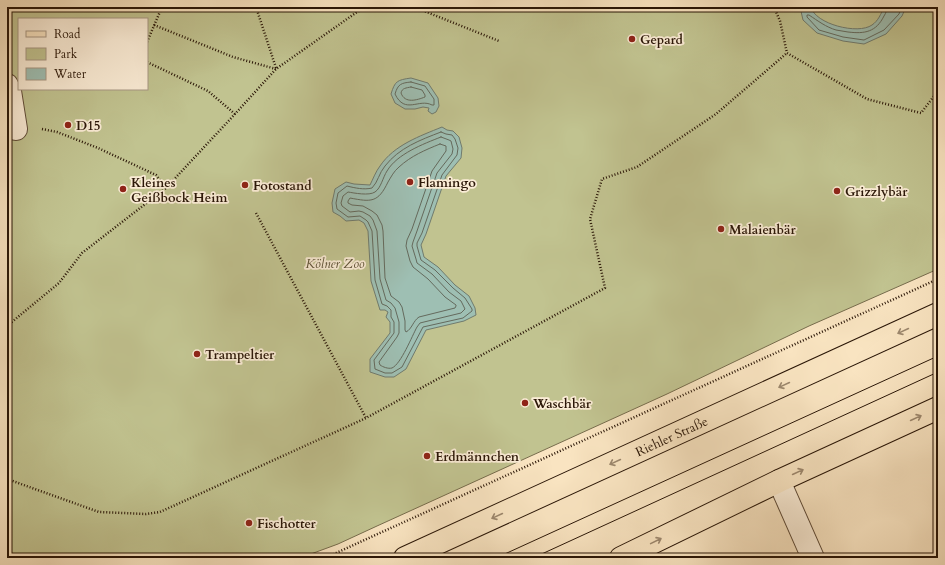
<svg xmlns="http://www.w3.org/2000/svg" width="945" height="565" font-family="Cardo,serif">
<rect width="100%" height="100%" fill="#f9e4c1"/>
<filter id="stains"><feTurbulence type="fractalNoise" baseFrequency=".005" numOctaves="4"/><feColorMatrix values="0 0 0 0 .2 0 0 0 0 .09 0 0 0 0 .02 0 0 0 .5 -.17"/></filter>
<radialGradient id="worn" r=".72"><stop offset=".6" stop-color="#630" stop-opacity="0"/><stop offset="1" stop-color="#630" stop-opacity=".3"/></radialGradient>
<path fill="#c1c390" stroke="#766c4c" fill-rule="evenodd" d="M7,7H938V269L809,326L667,394L377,526L338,544L300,558H7ZM19,19H147V89H19Z"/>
<g fill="#9ebfb3" stroke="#707b6e">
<path d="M800,7H811C815,24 858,35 872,25C878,21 881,14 884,7H906L902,16L886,34L864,44L843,41L817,33L803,20Z"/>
<path d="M411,78L428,83L438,98L439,106L436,112L432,114L428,111L429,108L423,107L415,109H405L395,103L391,94C395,81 397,80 411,78Z"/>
<path d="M442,127L447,130L453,131L459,137L462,148L461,158L446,176L426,234L421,245L424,257L438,267L455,285L469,296L475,308L476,315L464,321L426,330L406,369L394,377H385L370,372V359L390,333V322L386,317L388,312L385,310H380L371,281L368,231L364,223L359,220L346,221L340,216L333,212L332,203L335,189L346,182L354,184L370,185C373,179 376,171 380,166C394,145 420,136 442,127Z"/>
</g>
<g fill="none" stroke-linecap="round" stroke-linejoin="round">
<g stroke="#646a5d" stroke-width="1">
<path d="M887,7C887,10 886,13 884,16C876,32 865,34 848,32C844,31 840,31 836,30C826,27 818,21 809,15H807V17L819,30L843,37L864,40L884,30L899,14L902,7"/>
<path d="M411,82L425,86L434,99V105H432C419,98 405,115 395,94C398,84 401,83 411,82Z"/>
<path d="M411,87L422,90L425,95V97C417,100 405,104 401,93C402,88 406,88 411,87Z"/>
<path d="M441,132L446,134L452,135L455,139L458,148L457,155L442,175L422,233L417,243V246L421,260L435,270L453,288L465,298L472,309V311L463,318L423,327L402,367L392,373H385L375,369L374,360L394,333V322L391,317V310L387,306L382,304L375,280L372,231L368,222L366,220L360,216L348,217L337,209L336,203L338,193L347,186C355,188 364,190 372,188C378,182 379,173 385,166C399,148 420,140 441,132Z"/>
<path d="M441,137L449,140L451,141L453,149L452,154L437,173L417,231L413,242L412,246L416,259L417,263L432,274L449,292L461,301L465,309L461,313L424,322L420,323L417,327C412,336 401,364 392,368C388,369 383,367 380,365L379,362L397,337L399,333V322L395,308L391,303L386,300L380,279L377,231L373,220L370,216L363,212L359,211L350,212L342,206L341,203L343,196L348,192C354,193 369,196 375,192C381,188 383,177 387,171C397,154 423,144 441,137Z"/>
<path d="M440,144L446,146V151L432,171L412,229L407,240L406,246L410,261L413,267L428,279L445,297L456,305V306L455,308L419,317C413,321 412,329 406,332L405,330V321L402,307L399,302L391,296L385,278L383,231L382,225L377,215L372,211L363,206L352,205L348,203V201L350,198C371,202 378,203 388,182C391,177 394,171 399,167C411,156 425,150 440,144Z"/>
</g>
<g stroke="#5e4a36" stroke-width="24">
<g id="minor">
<polyline points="7,85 10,91 16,129"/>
<polyline points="779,481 813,558"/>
</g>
</g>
<g stroke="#2a1607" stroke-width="24">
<g id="major">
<path id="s1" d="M405,558L938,314"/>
<polyline points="621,558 779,481 938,408"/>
</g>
</g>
<g stroke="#2a1607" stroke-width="2.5" stroke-dasharray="1 2" stroke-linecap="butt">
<polyline points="256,7 276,68"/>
<polyline points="414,7 499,41"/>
<polyline points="774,7 780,21 787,53 867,99 921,113 938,91"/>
<polyline points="154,25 233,57 276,69"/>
<polyline points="147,42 162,7"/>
<polyline points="147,62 208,91 235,114"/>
<polyline points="42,129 57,132 98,148 156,175 166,188"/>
<polyline points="256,213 366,418"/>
<polyline points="7,326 59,283 82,253 166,188 235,114 276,69 357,12 366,7"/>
<polyline points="7,479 99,512 146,514 160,512 366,418 605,288 590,219 602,179 637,167 716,114 787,53"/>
<polyline points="325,558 938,279"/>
</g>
<use href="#minor" stroke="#fbedd7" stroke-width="22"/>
<use href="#major" stroke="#f9e4c1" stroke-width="22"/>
<g stroke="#2a1607" stroke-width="1">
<polyline points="496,558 938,356"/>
<polyline points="533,558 938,372"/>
</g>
</g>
<defs><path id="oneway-shaft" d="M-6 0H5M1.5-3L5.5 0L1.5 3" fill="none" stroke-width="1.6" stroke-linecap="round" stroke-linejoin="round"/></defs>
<g stroke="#9c876d">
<use href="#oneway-shaft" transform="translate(903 331) rotate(155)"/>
<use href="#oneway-shaft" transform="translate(784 385) rotate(155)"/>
<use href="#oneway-shaft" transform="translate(916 418) rotate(-25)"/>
<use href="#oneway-shaft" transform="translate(615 462) rotate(155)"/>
<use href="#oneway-shaft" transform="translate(798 472) rotate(-25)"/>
<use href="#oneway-shaft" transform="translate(497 516) rotate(155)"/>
<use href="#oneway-shaft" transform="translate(656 541) rotate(-26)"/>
</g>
<g fill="#8f2418" stroke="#fbedd7" stroke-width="1.5">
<circle cx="632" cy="39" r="4"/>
<circle cx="68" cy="125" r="4"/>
<circle cx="410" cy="182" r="4"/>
<circle cx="245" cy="185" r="4"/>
<circle cx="123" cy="189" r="4"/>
<circle cx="837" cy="191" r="4"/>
<circle cx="721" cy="229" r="4"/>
<circle cx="197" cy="354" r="4"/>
<circle cx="525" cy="403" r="4"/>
<circle cx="427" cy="456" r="4"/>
<circle cx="249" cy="523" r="4"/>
</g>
<g text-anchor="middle" stroke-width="3.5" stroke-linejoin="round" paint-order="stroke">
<g font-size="13" font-weight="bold" fill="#2a1607" stroke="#fbedd7" text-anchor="start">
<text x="640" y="44">Gepard</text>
<text x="76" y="130">D15</text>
<text x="131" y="187">Kleines<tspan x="131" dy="15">Geißbock Heim</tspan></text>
<text x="418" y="187">Flamingo</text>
<text x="253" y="190">Fotostand</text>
<text x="845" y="196">Grizzlybär</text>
<text x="729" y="234">Malaienbär</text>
<text x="205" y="359">Trampeltier</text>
<text x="533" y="408">Waschbär</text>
<text x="435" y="461">Erdmännchen</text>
<text x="257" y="528">Fischotter</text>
</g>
<g font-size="13" font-style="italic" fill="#5f5337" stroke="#fbedd7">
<text x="335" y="268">Kölner Zoo</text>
</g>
<g font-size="13" fill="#2a1607" stroke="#fbedd7">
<text dy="5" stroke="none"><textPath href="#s1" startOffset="293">Riehler Straße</textPath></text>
</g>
</g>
<rect width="945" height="565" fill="none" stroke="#f9e4c1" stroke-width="24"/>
<rect x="8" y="8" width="929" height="549" fill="none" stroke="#2a1607" stroke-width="2"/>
<rect x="12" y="12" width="921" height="541" fill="none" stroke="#2a1607"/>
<rect x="18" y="18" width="130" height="72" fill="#fbedd7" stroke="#a79784"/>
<rect x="26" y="31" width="20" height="6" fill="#f9e4c1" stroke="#a79784"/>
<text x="54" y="38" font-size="12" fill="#2a1607">Road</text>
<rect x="26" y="48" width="20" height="12" fill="#c1c390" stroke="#a79784"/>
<text x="54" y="58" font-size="12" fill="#2a1607">Park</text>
<rect x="26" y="68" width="20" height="12" fill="#9ebfb3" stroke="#a79784"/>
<text x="54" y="78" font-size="12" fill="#2a1607">Water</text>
<rect width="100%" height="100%" filter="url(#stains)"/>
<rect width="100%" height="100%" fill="url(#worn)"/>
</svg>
